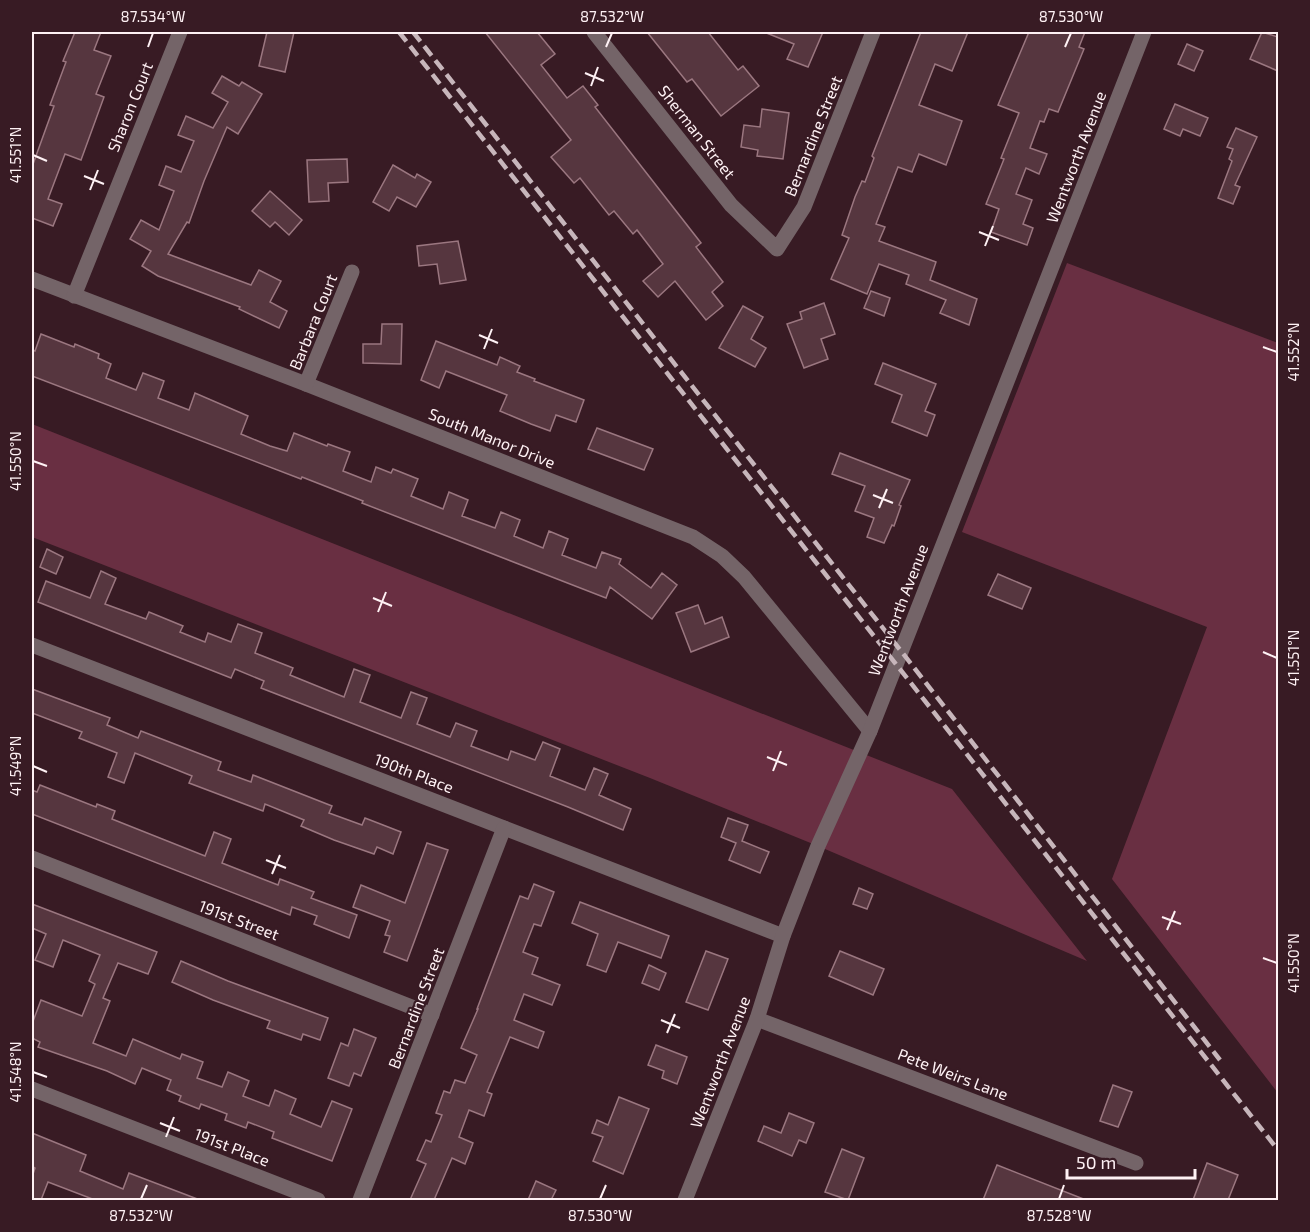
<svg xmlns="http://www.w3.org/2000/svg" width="1310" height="1232" font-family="'Exo 2',sans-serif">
<rect width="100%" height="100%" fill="#381b24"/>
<g fill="#692f42">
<polygon points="1067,263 1278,343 1278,1093 1112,879 1207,627 962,532"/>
<polygon points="32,424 952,789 1087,961 818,846 650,778 32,537"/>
</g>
<g fill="#56363f" stroke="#9b7780" stroke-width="1.5">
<polygon points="75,32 101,32 94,50 111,56 96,94 104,97 81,160 65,154 48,199 62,204 53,226 32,218 32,167 54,106 50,105 66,62 63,61"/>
<polygon points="267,32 294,32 285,72 259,66"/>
<polygon points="485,32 537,32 555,54 541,65 567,98 583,86 598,105 595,107 701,243 696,247 723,282 712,292 723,306 706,320 675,281 658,297 643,281 663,264 637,230 633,234 614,211 609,215 580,178 574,183 551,157 571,140"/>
<polygon points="647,32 708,32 738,70 743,66 759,86 721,116 692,79 687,82"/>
<polygon points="764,32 823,32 808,67 787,59 794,44"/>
<polygon points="921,32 968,32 952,71 935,64 919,105 962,121 946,165 919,154 912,172 898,167 876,224 885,227 879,241 936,262 930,280 977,299 969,325 940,313 946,300 906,284 909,275 879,264 867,294 831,279 849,238 842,235 855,197 862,181 865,182 874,158 872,156"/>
<polygon points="1029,32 1085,32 1079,47 1084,49 1058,112 1049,109 1044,122 1040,121 1030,148 1047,154 1039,174 1026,168 1016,194 1032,200 1023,224 1033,228 1027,245 991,232 999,209 986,204 1004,159 1001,158 1019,113 998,105"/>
<polygon points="1262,32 1278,37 1278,71 1250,59"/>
<polygon points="1187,44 1203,51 1194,71 1178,64"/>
<polygon points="222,76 239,86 242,82 262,94 238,134 227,127 204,181 189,223 187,222 168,254 251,285 259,270 281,281 270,302 287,311 279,328 239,309 240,307 158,276 142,266 151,251 130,239 141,220 159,230 174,191 159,185 166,166 181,172 194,141 178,135 186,116 213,128 228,102 212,93"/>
<polygon points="1175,104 1208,118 1200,136 1183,129 1180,136 1164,129"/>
<polygon points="762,109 789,113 783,159 757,156 758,150 741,147 744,125 760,127"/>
<polygon points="1236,128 1257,137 1235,185 1240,187 1233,204 1218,198 1232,161 1229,159 1233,149 1227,147"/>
<polygon points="347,159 348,182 328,183 329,201 309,202 307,160"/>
<polygon points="393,165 415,178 417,174 431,182 416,207 397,197 389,211 373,202"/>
<polygon points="270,191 302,220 289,235 275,222 270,227 252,211"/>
<polygon points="458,241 466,280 440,284 437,264 419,266 417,246"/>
<polygon points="871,291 890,298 884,316 864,308"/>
<polygon points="824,303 835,334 821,339 828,359 804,368 787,324 802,319 800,312"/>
<polygon points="743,306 763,317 751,339 766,348 755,367 719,348"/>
<polygon points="382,324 402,324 401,364 363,363 363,344 381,344"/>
<polygon points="41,334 74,347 75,344 99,354 98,358 111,364 106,378 136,390 143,373 164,381 158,398 189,410 195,393 248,416 241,434 270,446 287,451 294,433 327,446 328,444 350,452 343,471 371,482 376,467 391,473 393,469 418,479 411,496 443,509 449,492 468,500 462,516 495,528 501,512 520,520 514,536 543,548 549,531 568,539 562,555 596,568 602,552 621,559 619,564 651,588 662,573 677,585 652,619 610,587 606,598 362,503 363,501 302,477 301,479 32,376 32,350 35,351"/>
<polygon points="436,341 497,365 500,357 520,366 517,372 535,379 534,381 584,400 576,422 556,415 550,431 531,424 500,411 507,395 446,371 439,388 421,380"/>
<polygon points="883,363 936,384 925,411 935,415 927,436 892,422 902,395 875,384"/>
<polygon points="597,428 653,449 644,470 588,449"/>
<polygon points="840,453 910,480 899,505 901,506 894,526 892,525 884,543 867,537 874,518 855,511 865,486 832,474"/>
<polygon points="47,549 63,557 56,574 40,567"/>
<polygon points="101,571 116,578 105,604 146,619 149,612 183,626 180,632 205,642 208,633 231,642 238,624 262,633 255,653 293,668 290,675 344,697 354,669 370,675 360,702 401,718 411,692 427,698 417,724 450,737 456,723 477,731 471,746 508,760 511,751 535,760 543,742 560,749 550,776 585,790 594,768 608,774 599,795 631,809 623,830 568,807 261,688 264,681 235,669 231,678 38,602 46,581 90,598"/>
<polygon points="998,574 1031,588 1022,609 988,595"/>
<polygon points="698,605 705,624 722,617 729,637 691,652 676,613"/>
<polygon points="32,689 110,718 107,725 138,738 141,731 221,762 218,770 251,782 253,775 332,806 329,813 362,825 365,818 401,832 393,854 377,847 374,854 334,840 301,826 304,820 265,804 263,811 189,783 192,776 135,753 124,783 108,777 117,753 79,738 82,732 32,713"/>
<polygon points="40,785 96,807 97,804 115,811 112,819 205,856 214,832 231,839 222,863 278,885 280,879 314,892 311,898 357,915 349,938 314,924 317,916 292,907 290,915 32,814 32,790 37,792"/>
<polygon points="728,818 748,825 742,841 769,852 760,873 729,860 736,843 721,837"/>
<polygon points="427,843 448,850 407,961 384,952 390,936 385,935 390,921 353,907 361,885 405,903"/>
<polygon points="534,884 554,892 541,926 534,924 523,952 538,958 532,974 560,985 552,1005 524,994 514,1020 544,1032 538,1048 510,1037 487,1092 492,1094 484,1116 469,1110 459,1137 473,1143 465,1164 452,1158 434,1200 410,1200 426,1164 417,1160 426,1140 431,1142 442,1115 436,1113 444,1091 450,1093 455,1080 465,1083 477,1055 461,1048 478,1009 477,1009 520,896 528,899"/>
<polygon points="859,888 873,894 867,909 853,904"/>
<polygon points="580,902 669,936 661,958 618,942 606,972 587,965 598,934 572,923"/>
<polygon points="32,904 157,952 148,974 118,963 103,998 110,1001 93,1043 126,1056 133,1039 180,1059 182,1054 203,1062 197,1078 222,1087 228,1072 249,1081 243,1096 269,1106 275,1090 296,1099 290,1114 321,1127 332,1101 352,1109 332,1161 272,1138 274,1132 248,1122 246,1128 225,1120 227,1114 201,1104 199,1109 179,1101 181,1096 167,1090 171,1080 142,1068 135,1084 107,1071 38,1047 40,1042 32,1038 32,1024 41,1000 82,1016 95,984 89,981 100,955 63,940 53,967 35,960 46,934 32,928"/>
<polygon points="706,951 728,959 708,1010 686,1002"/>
<polygon points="840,951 884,969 873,995 829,976"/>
<polygon points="181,961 228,981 328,1018 320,1040 303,1034 301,1040 267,1028 270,1021 213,1000 172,982"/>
<polygon points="649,965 666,973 659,990 642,983"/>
<polygon points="354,1029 376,1038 361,1076 354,1073 349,1086 328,1078 341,1043 348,1046"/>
<polygon points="656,1045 687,1057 677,1084 662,1078 664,1071 648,1065"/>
<polygon points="1113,1085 1132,1092 1118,1127 1100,1121"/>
<polygon points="619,1097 649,1109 623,1174 593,1161 603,1137 592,1133 597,1120 608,1125"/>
<polygon points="789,1113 814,1123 806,1143 799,1140 792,1156 758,1141 764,1126 781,1133"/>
<polygon points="32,1133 86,1155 80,1171 123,1189 129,1173 200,1200 95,1200 48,1182 41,1200 32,1200 32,1177 35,1168 32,1166"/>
<polygon points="842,1149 864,1158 848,1200 825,1192"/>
<polygon points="1207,1163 1238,1175 1228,1200 1193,1200"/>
<polygon points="997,1165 1086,1200 983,1200"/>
<polygon points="536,1181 556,1190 551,1200 528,1200"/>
</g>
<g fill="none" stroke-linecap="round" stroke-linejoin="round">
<g stroke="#746468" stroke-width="15">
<polyline points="594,32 731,205 777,249 804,207 873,32"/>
<polyline points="32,279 306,384 693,537 722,556 744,577 870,731"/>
<polyline points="74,296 180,32"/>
<polyline points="306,384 352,272"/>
<polyline points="32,645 783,936"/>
<polyline points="32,858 432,1015"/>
<polyline points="757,1019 1136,1163"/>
<polyline points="32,1089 318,1200"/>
<polyline points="360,1200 504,828"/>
<polyline points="685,1200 757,1019 783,936 818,846 870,731 1144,32"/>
</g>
<g stroke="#c7b6bb" stroke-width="4.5" stroke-dasharray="12 6" stroke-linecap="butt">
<polyline points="399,32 1278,1150"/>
<polyline points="413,32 901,651 1220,1060"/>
</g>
</g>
<path fill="none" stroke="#fef1f4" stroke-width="2" d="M148,47L153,33M606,47L612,33M1065,47L1071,33M585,73L604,81M591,86L598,67M33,155L47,161M84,176L104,184M90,190L98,170M979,232L999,240M985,246L993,226M479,335L498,343M1263,347L1277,352M484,349L492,329M33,461L47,466M873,495L893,503M879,508L887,489M373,598L392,606M378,612L386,592M1263,652L1277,658M767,757L787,765M33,766L47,772M773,771L781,751M266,860L286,868M272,874L280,855M1162,917L1181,924M1167,930L1175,911M1263,958L1277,963M661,1020L680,1028M667,1033L675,1014M33,1072L47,1077M160,1123L180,1131M166,1137L174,1117M141,1199L147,1185M600,1199L606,1185M1059,1199L1064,1185"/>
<g text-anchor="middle" stroke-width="4.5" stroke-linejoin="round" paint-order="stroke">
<g font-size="16" fill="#fef1f4" stroke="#381b24">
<text transform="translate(130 107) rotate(-68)" y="6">Sharon Court</text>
<text transform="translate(697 132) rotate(52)" y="6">Sherman Street</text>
<text transform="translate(813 136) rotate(-68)" y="6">Bernardine Street</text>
<text transform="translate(1076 157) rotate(-69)" y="6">Wentworth Avenue</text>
<text transform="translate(313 322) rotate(-68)" y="6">Barbara Court</text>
<text transform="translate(492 438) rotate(22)" y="6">South Manor Drive</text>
<text transform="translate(898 610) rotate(-69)" y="6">Wentworth Avenue</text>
<text transform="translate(414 773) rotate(21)" y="6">190th Place</text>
<text transform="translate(239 920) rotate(21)" y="6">191st Street</text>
<text transform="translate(416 1008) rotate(-69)" y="6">Bernardine Street</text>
<text transform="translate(720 1062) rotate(-69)" y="6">Wentworth Avenue</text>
<text transform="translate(953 1074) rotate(21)" y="6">Pete Weirs Lane</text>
<text transform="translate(232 1147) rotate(21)" y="6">191st Place</text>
</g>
</g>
<rect width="1310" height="1232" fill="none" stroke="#381b24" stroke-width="66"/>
<path d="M1067 1169v9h128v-9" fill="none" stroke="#fef1f4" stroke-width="3"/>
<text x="1076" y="1169" font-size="18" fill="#fef1f4" stroke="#381b24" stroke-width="4.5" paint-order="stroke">50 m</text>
<rect x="33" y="33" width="1244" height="1166" fill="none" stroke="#fef1f4" stroke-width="2"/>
<g font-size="15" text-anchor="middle" fill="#fef1f4">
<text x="153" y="22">87.534°W</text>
<text x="612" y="22">87.532°W</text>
<text x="1071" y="22">87.530°W</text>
<text transform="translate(16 155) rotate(-90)" y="5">41.551°N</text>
<text transform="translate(1294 352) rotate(-90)" y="5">41.552°N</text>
<text transform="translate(16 461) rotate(-90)" y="5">41.550°N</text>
<text transform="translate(1294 658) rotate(-90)" y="5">41.551°N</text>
<text transform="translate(16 766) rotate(-90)" y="5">41.549°N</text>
<text transform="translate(1294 963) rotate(-90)" y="5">41.550°N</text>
<text transform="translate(16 1072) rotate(-90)" y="5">41.548°N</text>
<text x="141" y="1221">87.532°W</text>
<text x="600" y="1221">87.530°W</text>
<text x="1059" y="1221">87.528°W</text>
</g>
</svg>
